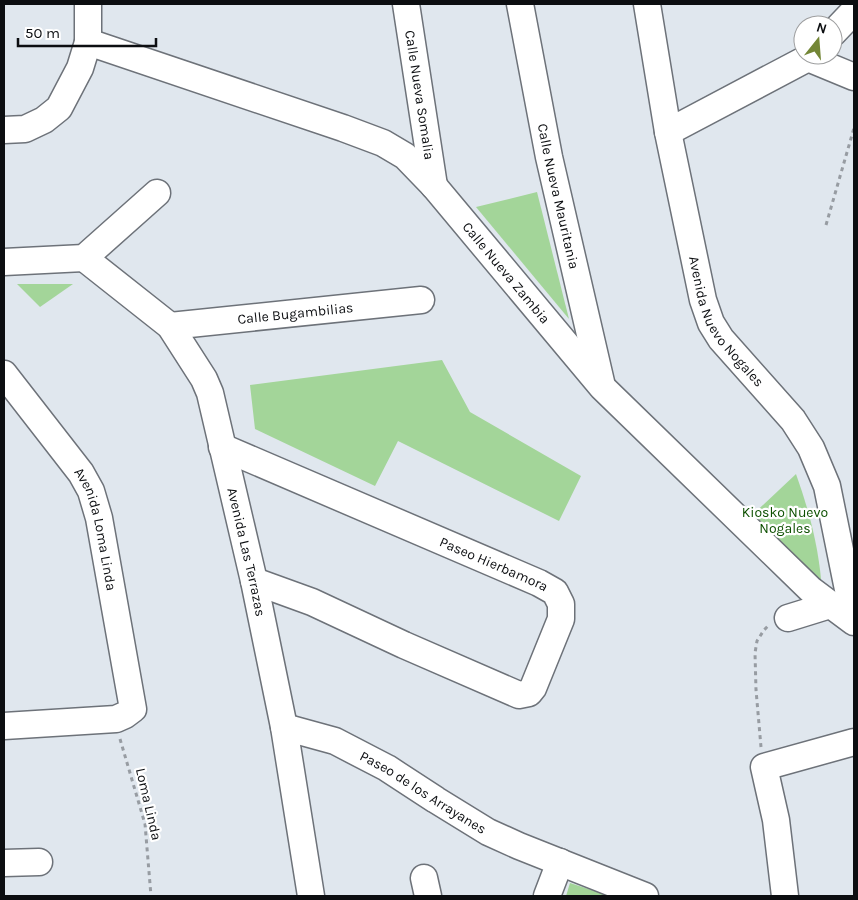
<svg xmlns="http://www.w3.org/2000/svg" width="858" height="900" font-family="Karla,sans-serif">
<rect width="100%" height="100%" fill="#e0e7ee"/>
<g fill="#a3d599">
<polygon points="537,192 569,319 476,207"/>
<polygon points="17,284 73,284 40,307"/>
<polygon points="442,360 470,412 581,476 559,521 398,441 375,486 255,429 250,385"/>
<path d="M796,474C810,513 820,552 822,593L748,519Z"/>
<polygon points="570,883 610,896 566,896"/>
</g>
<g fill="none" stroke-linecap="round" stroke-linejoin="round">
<g stroke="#6d7279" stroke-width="29">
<g id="minor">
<path id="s1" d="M406,4L434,186"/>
<path id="s2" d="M520,4L549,157L601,382"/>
<path id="s3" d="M647,4L668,132L703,300L711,323L721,339L793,420L811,448L827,486L854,619"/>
<polyline points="833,33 854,11"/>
<path id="s4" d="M88,42L343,128L383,143L405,156L434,186L602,387L811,590L854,622"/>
<polyline points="808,58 854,77"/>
<polyline points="4,130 25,129 44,120 59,108 80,68 88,42 88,4"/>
<polyline points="668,132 808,58 812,55"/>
<path id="s5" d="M84,258L170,326L204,379L210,393L254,581L284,727L311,896"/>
<polyline points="4,262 84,258 157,193"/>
<path id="s6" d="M170,326L421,300"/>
<path id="s7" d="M4,374L81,473L91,491L99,518L133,709L125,715L116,719L4,726"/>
<path id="s8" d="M222,447L539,583L555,592L561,604V619L533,688L529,693L519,695L404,645L312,602L254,581"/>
<polyline points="788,618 830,605"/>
<path id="s9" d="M284,727L335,741L387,768L436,800L488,832L519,846L645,896"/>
<polyline points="4,863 39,862"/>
<polyline points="424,878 428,896"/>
<polyline points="547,896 560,862"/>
<polyline points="785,896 776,820 764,767 854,742"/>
</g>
</g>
<g stroke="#979ca2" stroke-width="3" stroke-dasharray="4 4" stroke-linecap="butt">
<polyline points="826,225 854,128"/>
<polyline points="120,739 145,824 151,896"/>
<polyline points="761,747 756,690 755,653 757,641 764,630 769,625"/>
</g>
<use href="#minor" stroke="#fff" stroke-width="26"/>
</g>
<g text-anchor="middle" stroke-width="4.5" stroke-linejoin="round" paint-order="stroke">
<g font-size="14" fill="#0c0e11" stroke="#fff">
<text dy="5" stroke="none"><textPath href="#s1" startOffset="92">Calle Nueva Somalia</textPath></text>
<text dy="5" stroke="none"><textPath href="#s2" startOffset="196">Calle Nueva Mauritania</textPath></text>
<text dy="5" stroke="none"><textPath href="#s4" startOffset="492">Calle Nueva Zambia</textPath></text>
<text dy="5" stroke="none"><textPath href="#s6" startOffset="126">Calle Bugambilias</textPath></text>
<text dy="5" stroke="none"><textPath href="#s3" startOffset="331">Avenida Nuevo Nogales</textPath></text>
<text dy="5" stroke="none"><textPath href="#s7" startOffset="184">Avenida Loma Linda</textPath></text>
<text dy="5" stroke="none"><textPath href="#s5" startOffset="351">Avenida Las Terrazas</textPath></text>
<text dy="5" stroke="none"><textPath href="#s8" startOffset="296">Paseo Hierbamora</textPath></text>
<text dy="5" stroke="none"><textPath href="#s9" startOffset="155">Paseo de los Arrayanes</textPath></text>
<text transform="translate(149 804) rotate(77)" y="5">Loma Linda</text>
</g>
<g font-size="14" fill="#0d5000" stroke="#fff">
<text x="785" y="517">Kiosko Nuevo<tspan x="785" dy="16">Nogales</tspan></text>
</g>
</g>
<rect width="858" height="900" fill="none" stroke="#0c0e11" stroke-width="10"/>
<g transform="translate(818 40) rotate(17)"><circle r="24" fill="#ffffff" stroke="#9e9fa0"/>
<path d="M0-4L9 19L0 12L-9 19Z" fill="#738636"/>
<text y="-8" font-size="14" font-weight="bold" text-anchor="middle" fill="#0c0e11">N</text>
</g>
<path d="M18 38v8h138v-8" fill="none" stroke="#0c0e11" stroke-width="2.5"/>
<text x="25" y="38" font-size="15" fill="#0c0e11" stroke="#ffffff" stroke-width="4" paint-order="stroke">50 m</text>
</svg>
